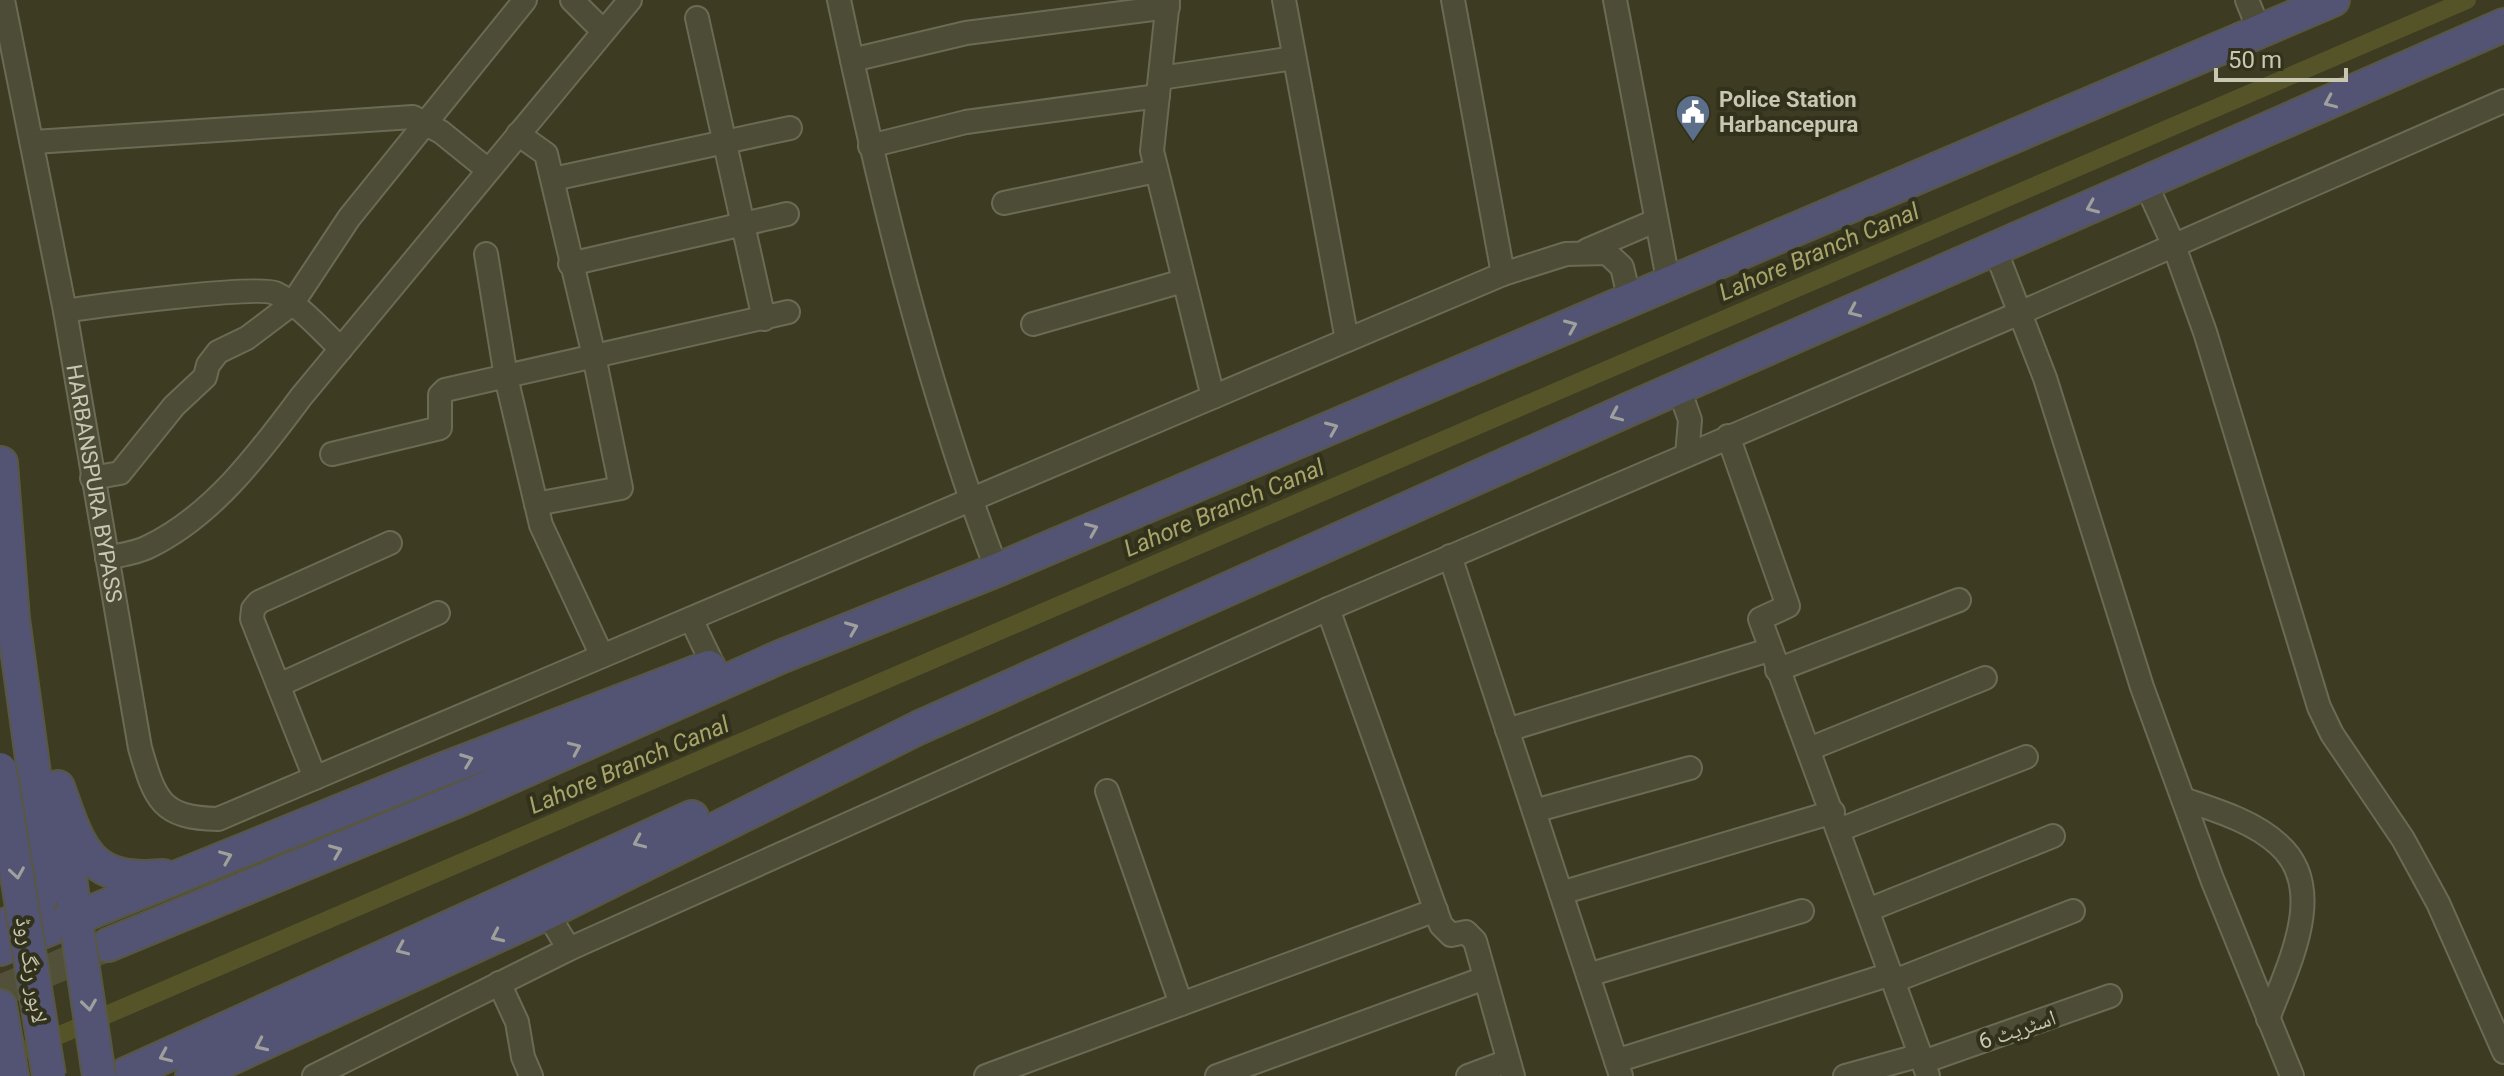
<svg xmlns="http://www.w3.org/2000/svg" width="2504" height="1076" font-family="Roboto,'Noto Naskh Arabic',sans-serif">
<rect width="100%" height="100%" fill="#3d3b22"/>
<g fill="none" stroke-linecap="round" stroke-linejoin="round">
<polyline stroke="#555429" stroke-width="18" points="4,1059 2467,0"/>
<polyline stroke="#525038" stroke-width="32" stroke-dasharray="32 16" stroke-linecap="butt" points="0,991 104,947"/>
<g stroke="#6b6a54" stroke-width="26">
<g id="minor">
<path id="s1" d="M3,0L65,311L140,748C155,799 160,818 218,819L1503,274L1566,254L1607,253L1622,267L1630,301"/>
<polyline points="572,0 603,31"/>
<path d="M839,0C880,193 926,385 997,570"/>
<polyline points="1168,0 1152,151 1213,397"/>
<polyline points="1284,0 1347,340"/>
<polyline points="1453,0 1503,274"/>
<polyline points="1615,0 1669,285"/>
<polyline points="2247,0 2260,32"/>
<polyline points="697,18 764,319"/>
<polyline points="852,60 966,33 1168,7"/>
<polyline points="1160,78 1294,58"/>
<polyline points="518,134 546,154 594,356 621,488 536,504"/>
<polyline points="34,142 413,117 441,132 488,170"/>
<polyline points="870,146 966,122 1158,96"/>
<polyline points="553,179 790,128"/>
<polyline points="2146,184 2174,246 2205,332 2319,707 2332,734 2403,839 2438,903 2504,1052"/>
<polyline points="1004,203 1156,171"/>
<polyline points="1995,249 2045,378 2142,687 2212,879 2292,1076"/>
<polyline points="1587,250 1655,221"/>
<polyline points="486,254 506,377 541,525 602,656"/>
<polyline points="570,264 787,214"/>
<path d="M65,311C96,306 255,285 275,293C300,305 321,330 341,349"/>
<polyline points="1033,324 1183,281"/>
<polyline points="1679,389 1690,420 1687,455"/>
<polyline points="1728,436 1788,606 1760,619 1928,1076"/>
<polyline points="332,454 440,428 440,395 445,390 788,312"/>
<polyline points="92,478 120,473 174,406 205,377 208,365 218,352 247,338 292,304 349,218 525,0"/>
<polyline points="1450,556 1621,1076"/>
<path d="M107,558C120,555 136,553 148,547C213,516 260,452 301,397L630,0"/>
<polyline points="1328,609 1441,925 1451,935 1466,932 1475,941 1513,1076"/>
<polyline points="691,619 713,665"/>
<polyline points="1777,670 1959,600"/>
<polyline points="279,685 438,613"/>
<polyline points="1507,730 1769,650"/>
<polyline points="1809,749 1985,678"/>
<polyline points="315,778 252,619 253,609 259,602 390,543"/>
<polyline points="1107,791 1181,1004"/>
<path d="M2183,799C2215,810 2253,821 2278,844C2330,889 2286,969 2268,1019"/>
<polyline points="1534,811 1690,768"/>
<polyline points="1839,830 2026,757"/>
<polyline points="1561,893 1833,812"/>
<polyline points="1868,910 2053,836"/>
<polyline points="547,913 569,949"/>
<polyline points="1588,975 1802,911"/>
<polyline points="1894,981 2073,911"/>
<polyline points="499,983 517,1022 523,1057 531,1076"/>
<polyline points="1616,1061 1891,974"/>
<polyline points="1923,1062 2110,996"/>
<polyline points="314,1076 569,949 1328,609 2022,312 2504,101"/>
<polyline points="986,1076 1436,910"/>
<polyline points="1217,1076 1485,978"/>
<polyline points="1468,1076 1508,1061"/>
<polyline points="1845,1076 1921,1055"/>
</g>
</g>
<g stroke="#585741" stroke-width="36">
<g id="highway">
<path d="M58,787C80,849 88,883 163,876"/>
<polyline points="65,841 78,935"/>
<polyline points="1,927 33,913 49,883 13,619 1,463"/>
<polyline points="108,945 461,799 780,657 997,570 2333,0"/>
<polyline points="0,949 436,772 709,667"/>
<polyline points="0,1006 12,1076"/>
<polyline points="126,1074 692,817"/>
<polyline points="192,1076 547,913 918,728 1632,408 2504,25"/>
</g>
</g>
<use href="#minor" stroke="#4d4c36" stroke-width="22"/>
<use href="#highway" stroke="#535373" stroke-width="32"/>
<g stroke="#585741" stroke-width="36" stroke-linecap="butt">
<g id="highway-bridge">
<polyline points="0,769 49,1076"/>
<polyline points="78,935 99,1076"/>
</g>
</g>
<use href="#highway-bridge" stroke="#535373" stroke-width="32"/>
</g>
<defs><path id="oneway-chevron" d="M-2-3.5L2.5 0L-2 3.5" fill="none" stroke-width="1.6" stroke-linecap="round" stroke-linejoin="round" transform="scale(2)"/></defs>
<g stroke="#9f9f9c">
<use href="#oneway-chevron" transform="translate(2330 102) rotate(156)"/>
<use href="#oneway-chevron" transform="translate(2092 207) rotate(157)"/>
<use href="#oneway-chevron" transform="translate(1854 311) rotate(156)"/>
<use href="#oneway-chevron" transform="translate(1571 326) rotate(-23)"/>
<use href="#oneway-chevron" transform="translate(1616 415) rotate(156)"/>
<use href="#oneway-chevron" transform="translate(1332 428) rotate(-23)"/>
<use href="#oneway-chevron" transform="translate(1092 529) rotate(-23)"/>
<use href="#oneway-chevron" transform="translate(852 628) rotate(-22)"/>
<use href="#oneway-chevron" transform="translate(575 748) rotate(-24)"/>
<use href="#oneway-chevron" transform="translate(467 760) rotate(-21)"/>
<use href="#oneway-chevron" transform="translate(639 842) rotate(156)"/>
<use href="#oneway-chevron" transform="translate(336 851) rotate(-22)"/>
<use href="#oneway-chevron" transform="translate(226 857) rotate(-22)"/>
<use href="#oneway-chevron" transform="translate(17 873) rotate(81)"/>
<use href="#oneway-chevron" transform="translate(497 936) rotate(155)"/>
<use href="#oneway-chevron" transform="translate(402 949) rotate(156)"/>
<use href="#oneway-chevron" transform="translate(89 1005) rotate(82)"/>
<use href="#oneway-chevron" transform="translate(261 1045) rotate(155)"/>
<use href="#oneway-chevron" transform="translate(165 1056) rotate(156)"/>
</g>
<defs>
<g id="civic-pin" transform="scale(1.8)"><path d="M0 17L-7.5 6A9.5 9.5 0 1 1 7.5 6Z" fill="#5c6f8a" stroke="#32311b"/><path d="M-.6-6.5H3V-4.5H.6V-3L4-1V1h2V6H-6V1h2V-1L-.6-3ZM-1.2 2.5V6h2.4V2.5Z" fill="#fff"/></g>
</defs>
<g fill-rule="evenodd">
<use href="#civic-pin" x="1693" y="112"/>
</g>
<g text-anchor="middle" stroke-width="8" stroke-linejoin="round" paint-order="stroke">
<g font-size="22" font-weight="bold" fill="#c8c8b2" stroke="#32311b" text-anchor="start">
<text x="1719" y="107">Police Station<tspan x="1719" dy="25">Harbancepura</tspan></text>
</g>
<g font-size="22" fill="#c8c8b2" stroke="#32311b">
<text dy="8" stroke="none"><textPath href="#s1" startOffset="492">HARBANSPURA BYPASS</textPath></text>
<text transform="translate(32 970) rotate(81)" y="8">لاہور رنگ روڈ</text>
<text transform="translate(2017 1029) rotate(-19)" y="8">اسٹریٹ 6</text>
</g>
<g font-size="24" font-style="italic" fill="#a8a56a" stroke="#32311b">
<text transform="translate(1819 252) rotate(-23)" y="8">Lahore Branch Canal</text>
<text transform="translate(1224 508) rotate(-23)" y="8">Lahore Branch Canal</text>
<text transform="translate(629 765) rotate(-23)" y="8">Lahore Branch Canal</text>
</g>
</g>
<path d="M2216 68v12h130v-12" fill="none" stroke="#c8c8b2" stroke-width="4"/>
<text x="2228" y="68" font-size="24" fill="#c8c8b2" stroke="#32311b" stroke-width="6" paint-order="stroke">50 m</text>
</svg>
